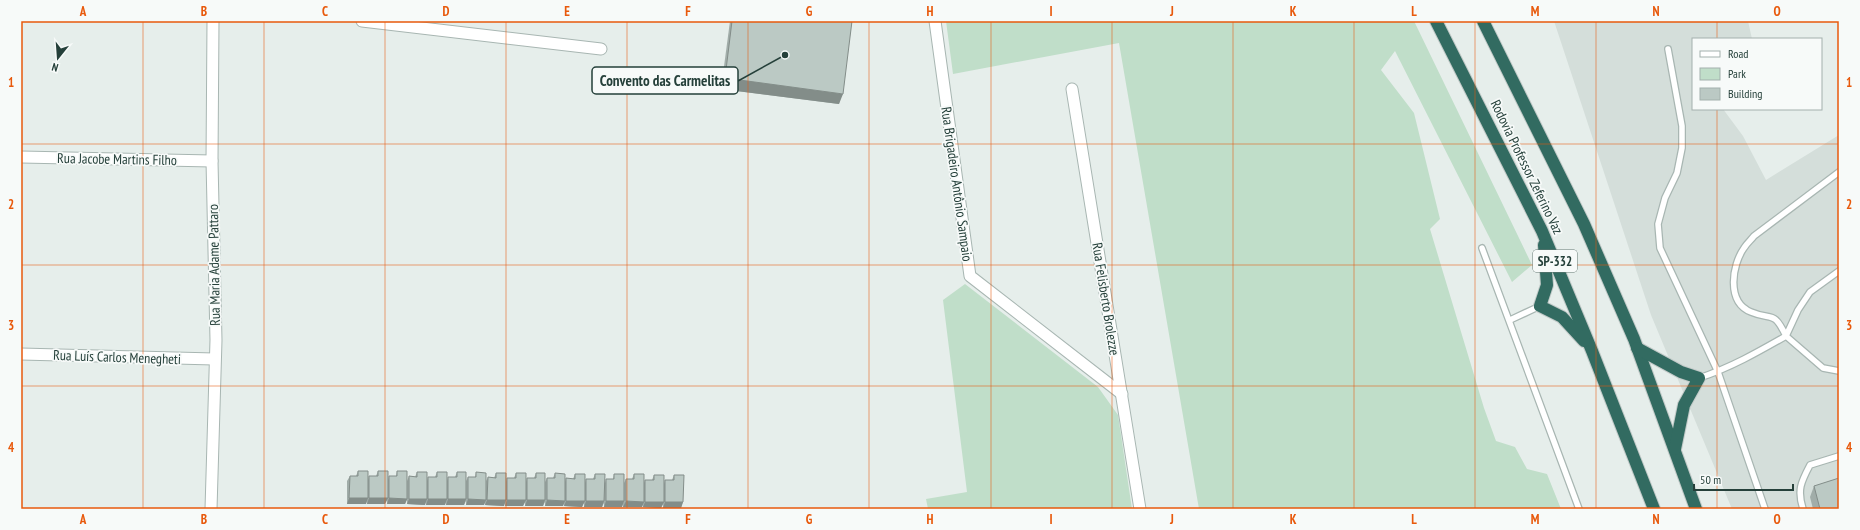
<svg xmlns="http://www.w3.org/2000/svg" width="1860" height="530" font-family="'PT Sans Narrow',sans-serif">
<rect width="100%" height="100%" fill="#e6eeeb"/>
<polygon fill="#d4deda" points="1554,21 1748,21 1752,39 1693,39 1693,109 1723,109 1743,136 1766,180 1839,135 1839,509 1732,509 1651,315"/>
<g fill="#c0dec9">
<polygon points="946,21 1414,21 1532,265 1512,282 1395,51 1381,70 1414,113 1440,219 1430,229 1484,408 1496,441 1515,447 1527,469 1547,474 1561,509 1199,509 1119,43 953,74"/>
<polygon points="965,284 1098,387 1118,415 1132,509 928,509 926,499 967,492 943,300"/>
</g>
<g fill="none" stroke-linecap="round" stroke-linejoin="round">
<g stroke="#a8b6b2" stroke-width="8">
<g id="service">
<polyline points="1668,49 1682,126 1682,148 1677,173 1665,198 1658,224 1660,248 1718,372 1765,509"/>
<polyline points="1482,248 1579,509"/>
<polyline points="1839,271 1810,292 1798,310 1786,336 1823,368 1839,371"/>
<polyline points="1510,320 1540,306"/>
<path d="M1699,378C1730,368 1758,352 1786,336C1773,309 1772,321 1751,312C1726,302 1732,265 1744,248C1747,243 1751,240 1754,236L1839,172"/>
<path d="M1803,509C1797,490 1801,482 1810,465L1839,456"/>
</g>
</g>
<g stroke="#a8b6b2" stroke-width="13">
<g id="minor">
<polyline points="362,21 601,49"/>
<polyline points="935,21 970,276 1122,394"/>
<polyline points="1072,89 1140,509"/>
<polyline points="21,157 212,161"/>
<polyline points="21,354 214,359"/>
<polyline points="211,509 216,340 212,161 213,21"/>
</g>
</g>
<g stroke="#c2cac8" stroke-width="14">
<g id="motorway">
<polyline points="1436,21 1542,231 1592,351 1654,509"/>
<polyline points="1483,21 1584,224 1634,339 1696,509"/>
<polyline points="1544,245 1547,285 1540,306 1562,317 1584,341"/>
<polyline points="1637,348 1681,372 1699,378 1684,405 1675,449"/>
</g>
</g>
<use href="#service" stroke="#fff" stroke-width="5.5"/>
<use href="#minor" stroke="#fff" stroke-width="11"/>
<use href="#motorway" stroke="#326b61" stroke-width="12"/>
</g>
<g fill="#a1ada9">
<polygon points="730,21 852,21 839,104 721,89"/>
<polygon points="358,471 368,480 369,476 376,476 378,471 388,480 389,476 396,476 397,471 407,481 409,476 415,477 417,472 427,481 428,477 435,477 437,472 447,481 448,477 455,477 457,472 466,481 468,477 475,477 476,472 486,481 488,477 494,478 496,473 506,482 507,478 514,478 516,473 526,482 527,478 534,478 536,473 545,482 547,478 553,478 555,473 565,482 566,478 573,479 575,474 585,483 586,479 593,479 595,474 605,483 606,479 613,479 614,474 624,483 626,479 632,479 634,474 644,483 645,480 652,480 654,475 664,484 665,480 672,480 674,475 683,502 681,508 663,508 663,504 661,508 643,507 643,504 642,507 623,507 623,503 622,507 604,507 604,503 602,507 584,507 584,502 582,507 564,506 564,503 563,506 545,506 545,502 543,506 525,506 525,502 523,506 505,506 505,501 504,506 485,505 485,502 484,505 466,505 466,501 464,505 446,505 446,501 445,505 426,505 426,500 425,505 407,504 407,500 405,504 387,504 387,500 385,504 367,504 367,500 366,504 347,504 347,481 350,476 356,476"/>
<polygon points="1814,486 1839,509 1813,509 1810,497"/>
</g>
<g fill="#838d89">
<polygon points="725,78 843,94 839,104 721,89"/>
<polygon points="349,498 368,498 366,504 347,504"/>
<polygon points="369,498 388,498 385,504 367,504"/>
<polygon points="389,498 407,499 405,504 387,504"/>
<polygon points="409,499 427,499 425,505 407,504"/>
<polygon points="428,499 447,499 445,505 426,505"/>
<polygon points="448,499 466,499 464,505 446,505"/>
<polygon points="468,499 486,500 484,505 466,505"/>
<polygon points="487,500 506,500 504,506 485,505"/>
<polygon points="507,500 526,500 523,506 505,506"/>
<polygon points="527,500 545,500 543,506 525,506"/>
<polygon points="547,500 565,501 563,506 545,506"/>
<polygon points="566,501 585,501 582,507 564,506"/>
<polygon points="586,501 604,501 602,507 584,507"/>
<polygon points="606,501 624,501 622,507 604,507"/>
<polygon points="626,501 644,502 642,507 623,507"/>
<polygon points="645,502 664,502 661,508 643,507"/>
<polygon points="665,502 683,502 681,508 663,508"/>
</g>
<g fill="#bbc9c4" stroke="#838d89">
<polygon points="732,21 852,21 843,94 725,78"/>
<polygon points="358,471 368,471 368,498 349,498 350,476 358,476"/>
<polygon points="378,471 388,471 388,498 369,498 369,476 378,476"/>
<polygon points="397,471 407,471 407,499 389,498 389,476 397,476"/>
<polygon points="417,472 427,472 427,499 409,499 409,476 417,477"/>
<polygon points="437,472 447,472 447,499 428,499 428,477 437,477"/>
<polygon points="457,472 466,472 466,499 448,499 448,477 457,477"/>
<polygon points="476,472 486,473 486,500 468,499 468,477 476,477"/>
<polygon points="496,473 506,473 506,500 487,500 488,477 496,478"/>
<polygon points="516,473 526,473 526,500 507,500 507,478 516,478"/>
<polygon points="536,473 545,473 545,500 527,500 527,478 536,478"/>
<polygon points="555,473 565,474 565,501 547,500 547,478 555,478"/>
<polygon points="575,474 585,474 585,501 566,501 566,478 575,479"/>
<polygon points="595,474 605,474 604,501 586,501 586,479 595,479"/>
<polygon points="614,474 624,474 624,501 606,501 606,479 614,479"/>
<polygon points="634,474 644,474 644,502 626,501 626,479 634,479"/>
<polygon points="654,475 664,475 664,502 645,502 645,480 654,480"/>
<polygon points="674,475 684,475 683,502 665,502 665,480 674,480"/>
<polygon points="1839,478 1839,509 1820,509 1814,486"/>
</g>
<path fill="none" stroke="#e8590c" stroke-width="1" stroke-opacity="0.55" d="M143,21V509M264,21V509M385,21V509M506,21V509M627,21V509M748,21V509M869,21V509M991,21V509M1112,21V509M1233,21V509M1354,21V509M1475,21V509M1596,21V509M1717,21V39M1717,109V509M21,144H1839M21,265H1839M21,386H1839"/>
<g text-anchor="middle" stroke-width="3.5" stroke-linejoin="round" paint-order="stroke">
<rect fill="#f7faf9" stroke="#647873" stroke-width="1" x="1533" y="250" width="44" height="22" rx="3"/>
<g font-size="13" font-weight="bold" fill="#25403a">
<text x="1555" y="266">SP-332</text>
</g>
<g font-size="14" fill="#25403a" stroke="#f7faf9">
<text transform="translate(117 159) rotate(1)" y="5">Rua Jacobe Martins Filho</text>
<text transform="translate(1527 167) rotate(64)" y="5">Rodovia Professor Zeferino Vaz</text>
<text transform="translate(957 184) rotate(82)" y="5">Rua Brigadeiro Antônio Sampaio</text>
<text transform="translate(214 265) rotate(-91)" y="5">Rua Maria Adame Pattaro</text>
<text transform="translate(1106 299) rotate(81)" y="5">Rua Felisberto Brolezze</text>
<text transform="translate(117 357) rotate(2)" y="5">Rua Luís Carlos Menegheti</text>
</g>
</g>
<path fill="none" stroke="#25403a" stroke-width="1.5" d="M785 55L738 81"/>
<circle fill="#25403a" stroke="#f7faf9" stroke-width="1.5" cx="785" cy="55" r="4"/>
<rect fill="#f7faf9" stroke="#25403a" stroke-width="1.5" x="592" y="67" width="146" height="27" rx="4"/>
<g font-size="15" text-anchor="middle" font-weight="bold" fill="#25403a">
<text x="665" y="86">Convento das Carmelitas</text>
</g>
<rect width="1860" height="530" fill="none" stroke="#f7faf9" stroke-width="44"/>
<rect x="1692" y="38" width="130" height="72" fill="#f7faf9" stroke="#a3b0ad"/>
<rect x="1700" y="51" width="20" height="6" fill="#ffffff" stroke="#a3b0ad"/>
<text x="1728" y="58" font-size="12" fill="#25403a">Road</text>
<rect x="1700" y="68" width="20" height="12" fill="#c0dec9" stroke="#a3b0ad"/>
<text x="1728" y="78" font-size="12" fill="#25403a">Park</text>
<rect x="1700" y="88" width="20" height="12" fill="#bbc9c4" stroke="#a3b0ad"/>
<text x="1728" y="98" font-size="12" fill="#25403a">Building</text>
<g transform="translate(58 58) rotate(197)" stroke="#f7faf9" stroke-width="3" paint-order="stroke">
<path d="M0-3L7 15L0 10L-7 15Z" fill="#25403a"/>
<text y="-6" font-size="11" font-weight="bold" text-anchor="middle" fill="#25403a">N</text>
</g>
<path d="M1694 484v6h99v-6" fill="none" stroke="#25403a" stroke-width="2"/>
<text x="1700" y="484" font-size="12" fill="#25403a" stroke="#f7faf9" stroke-width="3" paint-order="stroke">50 m</text>
<rect x="22" y="22" width="1816" height="486" fill="none" stroke="#e8590c" stroke-width="1.5"/>
<g font-size="13" text-anchor="middle" font-weight="bold" fill="#e8590c">
<text x="83" y="16">A</text>
<text x="204" y="16">B</text>
<text x="325" y="16">C</text>
<text x="446" y="16">D</text>
<text x="567" y="16">E</text>
<text x="688" y="16">F</text>
<text x="809" y="16">G</text>
<text x="930" y="16">H</text>
<text x="1051" y="16">I</text>
<text x="1172" y="16">J</text>
<text x="1293" y="16">K</text>
<text x="1414" y="16">L</text>
<text x="1535" y="16">M</text>
<text x="1656" y="16">N</text>
<text x="1777" y="16">O</text>
<text x="11" y="87">1</text>
<text x="1849" y="87">1</text>
<text x="11" y="209">2</text>
<text x="1849" y="209">2</text>
<text x="11" y="330">3</text>
<text x="1849" y="330">3</text>
<text x="11" y="452">4</text>
<text x="1849" y="452">4</text>
<text x="83" y="524">A</text>
<text x="204" y="524">B</text>
<text x="325" y="524">C</text>
<text x="446" y="524">D</text>
<text x="567" y="524">E</text>
<text x="688" y="524">F</text>
<text x="809" y="524">G</text>
<text x="930" y="524">H</text>
<text x="1051" y="524">I</text>
<text x="1172" y="524">J</text>
<text x="1293" y="524">K</text>
<text x="1414" y="524">L</text>
<text x="1535" y="524">M</text>
<text x="1656" y="524">N</text>
<text x="1777" y="524">O</text>
</g>
</svg>
